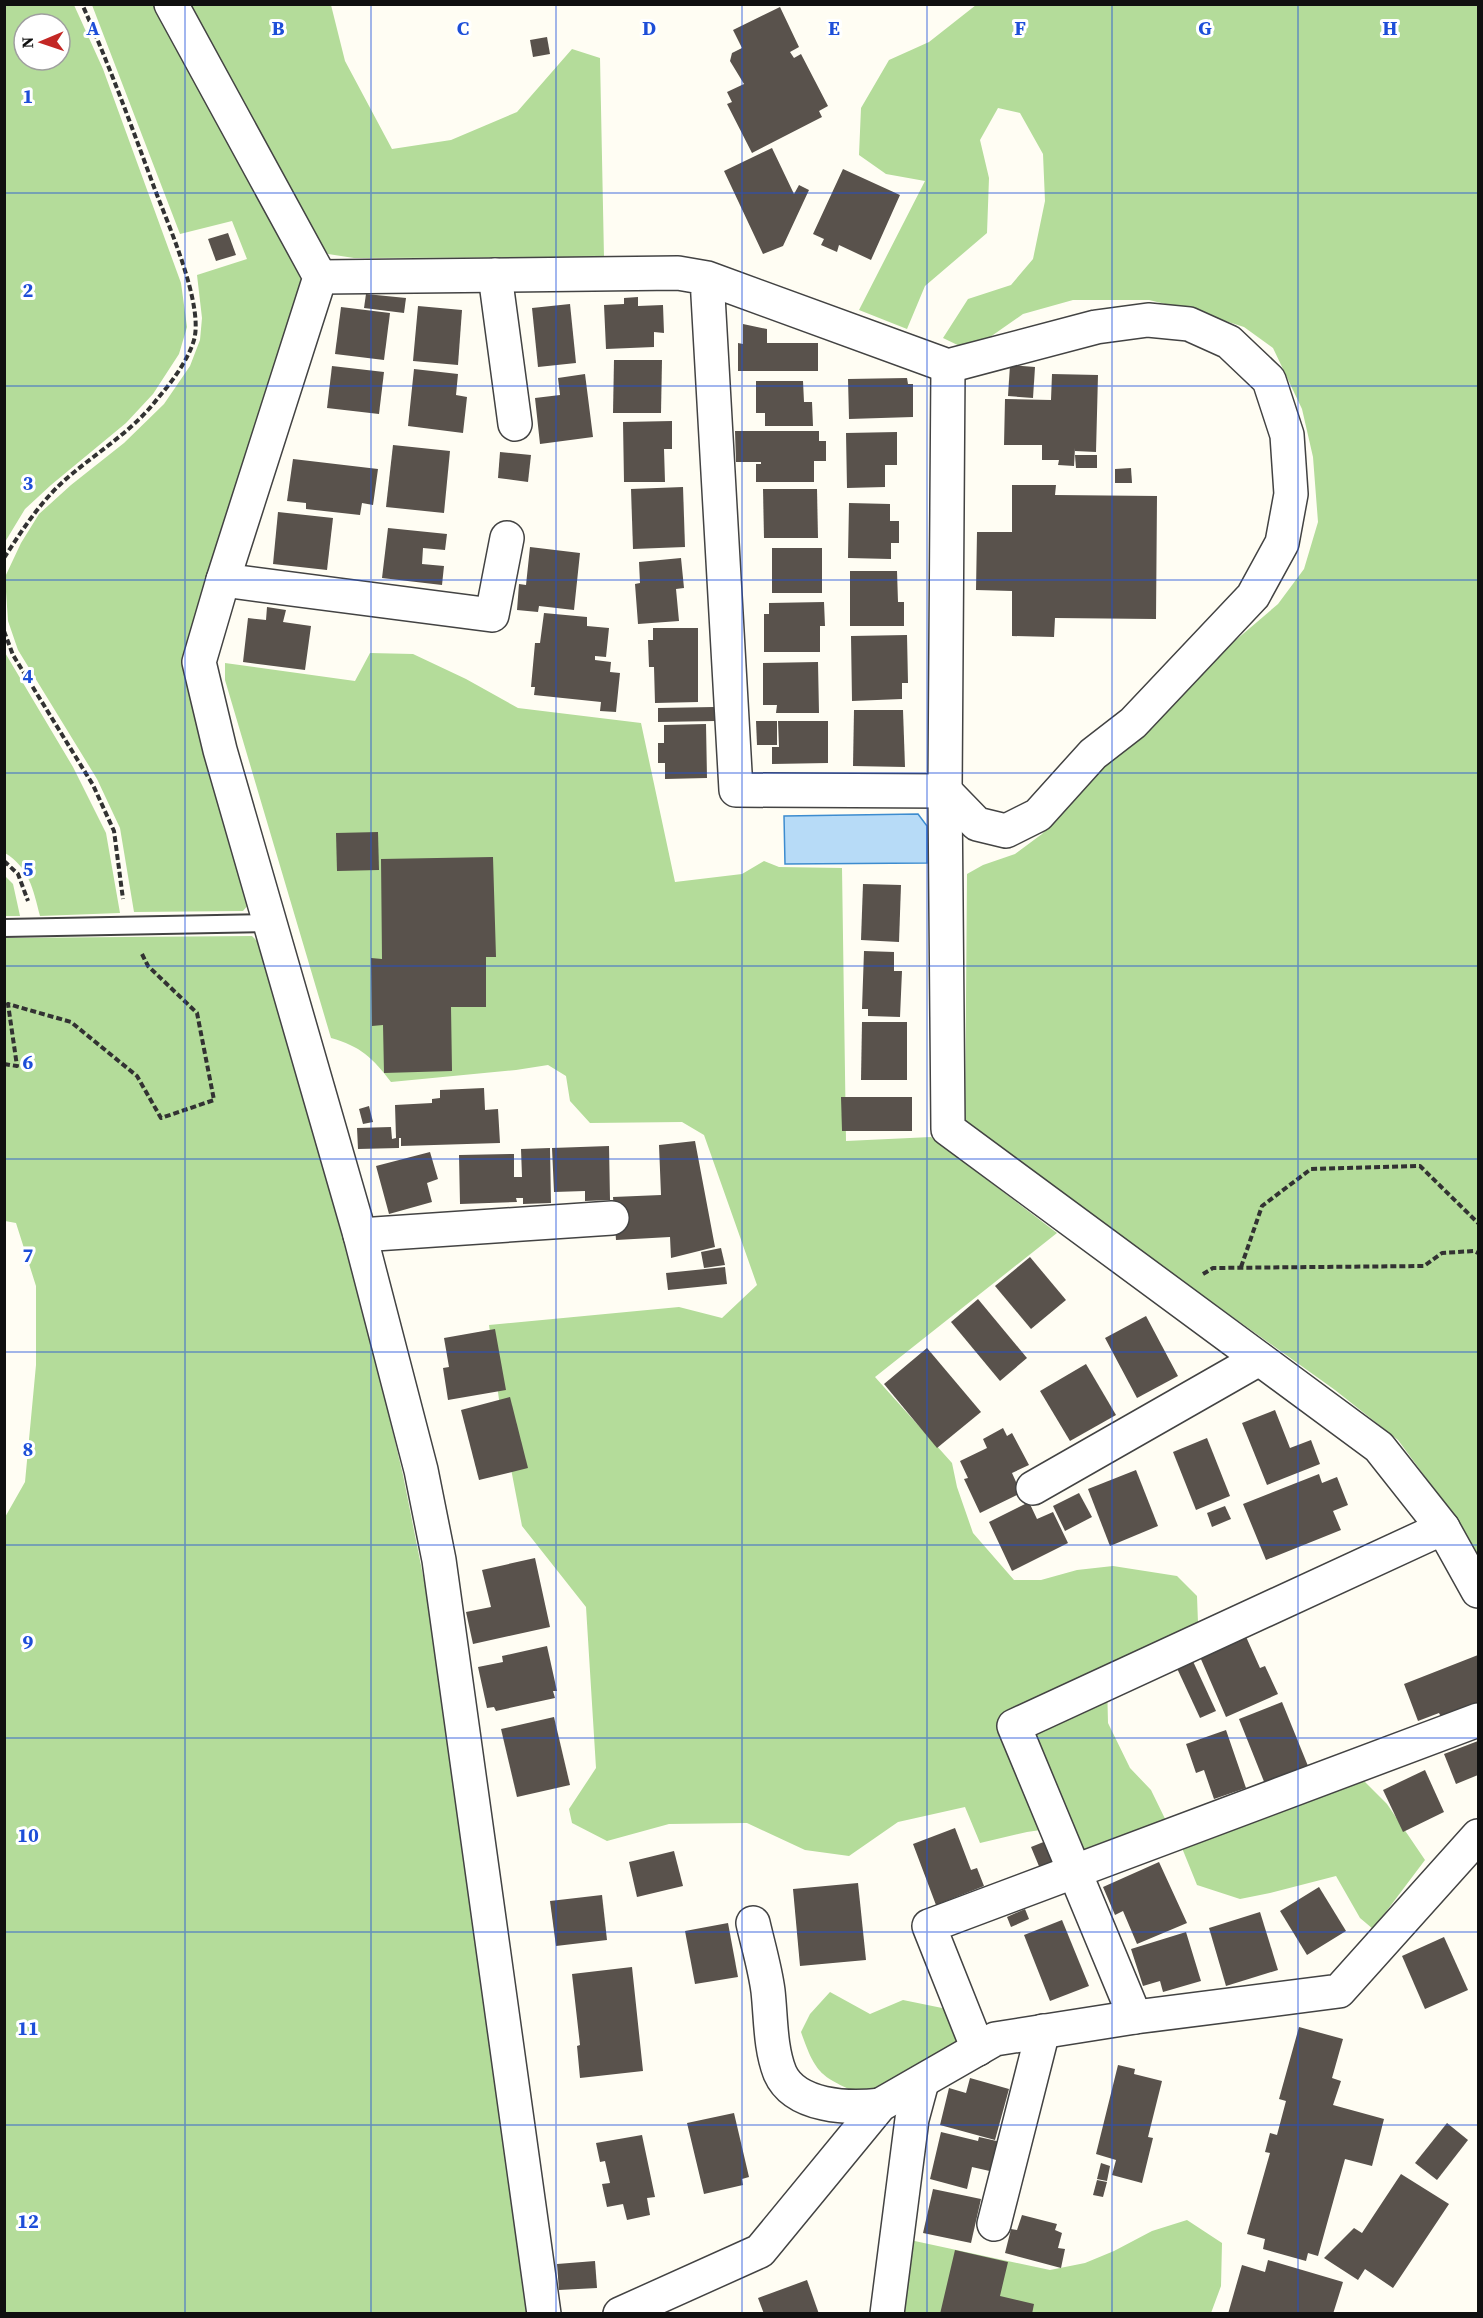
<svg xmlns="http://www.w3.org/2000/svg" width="1483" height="2318" font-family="'Source Serif 4',serif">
<rect width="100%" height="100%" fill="#fffdf3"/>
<g fill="#b4dc9a" fill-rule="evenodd">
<path d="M5,4L74,5L103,69L181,283L187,327L179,354L153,394L126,423L51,485L25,509L5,542ZM24,24H60V60H24Z"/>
<polygon points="92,5 157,5 302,277 185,650 187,671 249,904 243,911 134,912 120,828 97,779 18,650 8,621 5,577 21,543 39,514 71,485 124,443 164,404 190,366 200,340 202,318 197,275 247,259 232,221 180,234"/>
<polygon points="187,5 331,5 345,61 392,149 451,140 517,112 572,49 600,58 604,257 354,258 328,254 318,241"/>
<polygon points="976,5 1478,5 1478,1557 1449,1509 1398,1440 1335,1390 965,1126 967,874 983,865 1015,854 1042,834 1103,762 1230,645 1278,604 1304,569 1318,522 1313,457 1302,409 1273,348 1244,327 1194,311 1149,300 1073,300 1023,314 970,351 943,338 968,299 1011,285 1033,259 1045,201 1043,154 1020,113 998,108 980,140 989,178 987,233 925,286 907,329 859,310 925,181 886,174 859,155 861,108 889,60 929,42"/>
<path d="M4,651L73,767L106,833L120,913L40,916C33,888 29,868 5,853Z"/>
<path d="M370,653L413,654L466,679L518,708L641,723L675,882L742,874L764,861L779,867L842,868L846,1141L931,1137L1057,1233L875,1377L952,1463L957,1487L973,1533L1014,1580H1041L1077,1570L1113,1566L1177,1576L1197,1596L1198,1623L1159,1641L1107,1682L1108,1723L1130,1768L1151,1790L1169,1827L1079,1862L1054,1828L1027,1832L980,1843L965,1807L898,1822L849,1856L805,1850L747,1823L669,1824L607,1841L572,1823L569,1809L596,1768L586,1607L522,1526L502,1422L489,1325L679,1307L722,1318L757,1285L704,1135L682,1122L590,1123L570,1101L566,1076L548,1065L516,1070L391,1082C373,1058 360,1046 331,1038L225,680V663L355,681Z"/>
<polygon points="4,875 13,884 20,916 5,916"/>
<polygon points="252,936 260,944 322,1156 371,1340 403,1475 435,1636 530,2313 5,2313 4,1519 25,1482 36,1365 36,1286 16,1223 5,1221 4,938"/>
<polygon points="1362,1779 1387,1804 1425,1860 1373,1929 1360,1918 1336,1876 1270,1893 1240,1899 1197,1885 1182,1848"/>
<path d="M830,1992L870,2014L903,2000L947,2009L963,2036L900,2083L863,2095C821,2077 816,2075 801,2032L810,2014Z"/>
<polygon points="1187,2220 1222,2243 1221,2286 1211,2313 899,2314 910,2240 1050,2270 1085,2263 1114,2251 1152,2231"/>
</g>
<polygon fill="#b7dbf7" stroke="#3d8ccf" stroke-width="1.5" points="918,814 927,826 927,863 785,864 784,816"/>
<g fill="#59524c">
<polygon points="780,7 799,47 790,52 794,58 801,54 828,106 819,111 822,117 752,153 727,104 732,102 727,92 744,84 730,61 732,53 742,48 733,30"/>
<polygon points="547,37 550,54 533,57 530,40"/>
<polygon points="772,148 794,194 799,185 809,190 783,246 763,254 724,171"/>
<polygon points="843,169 900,195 871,260 839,245 837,252 821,245 824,239 813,234"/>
<polygon points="228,233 236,255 216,261 208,239"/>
<polygon points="366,294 406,298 404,313 364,308"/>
<polygon points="638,297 638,306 663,305 664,333 654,332 654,347 606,349 604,305 624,304 624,298"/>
<polygon points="570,304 576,363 538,367 532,308"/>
<polygon points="418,306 462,310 458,365 413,361"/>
<polygon points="341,307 390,313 384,360 335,354"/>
<polygon points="743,324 767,329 767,343 818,343 818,371 738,371 738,343 743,344"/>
<polygon points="614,360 662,360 661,413 613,413"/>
<polygon points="1010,365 1035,367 1033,398 1008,396"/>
<polygon points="332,366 384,372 379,414 327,408"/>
<polygon points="414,369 458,374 456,395 467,397 463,433 408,426"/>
<polygon points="585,374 593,437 540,444 535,398 560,395 558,378"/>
<polygon points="1052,374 1098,375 1096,452 1075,451 1075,448 1074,466 1058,465 1059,460 1042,460 1042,445 1004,445 1005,399 1051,400"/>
<polygon points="907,378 908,384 913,384 913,417 849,419 848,379"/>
<polygon points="756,381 803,381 804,402 812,402 813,426 765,426 765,413 756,413"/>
<polygon points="672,421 672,449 664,449 665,482 624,482 623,422"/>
<polygon points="735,431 819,431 819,441 826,441 826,461 814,461 814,482 756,482 756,464 761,464 761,462 736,462"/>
<polygon points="897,432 897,465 885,465 885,487 847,488 846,433"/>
<polygon points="393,445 450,451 444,513 386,507"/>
<polygon points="500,452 531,455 528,482 498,478"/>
<polygon points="1075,455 1097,455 1097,468 1076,468"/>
<polygon points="293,459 378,469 373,505 362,503 360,515 306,509 306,503 287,501"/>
<polygon points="1131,468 1132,483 1115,483 1115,469"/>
<polygon points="1012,485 1056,485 1055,495 1157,496 1156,619 1055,618 1054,637 1012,636 1012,591 976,590 977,532 1012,532"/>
<polygon points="683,487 685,547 633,549 631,489"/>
<polygon points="763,489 817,489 818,538 764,538"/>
<polygon points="849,503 890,504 890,521 899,521 899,543 891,543 891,559 848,558"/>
<polygon points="278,512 333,518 327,570 273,564"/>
<polygon points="388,528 447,534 445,550 423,548 422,564 444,566 442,585 382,578"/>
<polygon points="530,547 580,553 574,610 539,606 538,612 517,610 519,584 526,585"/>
<rect x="772" y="548" width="50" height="45"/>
<polygon points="681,558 684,588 676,589 679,621 638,624 635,584 640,583 639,562"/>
<polygon points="850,571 897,571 898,602 904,602 904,626 850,626"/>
<polygon points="824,602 825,626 820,626 820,652 764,652 764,614 769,614 769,603"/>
<polygon points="267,607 286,610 283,622 311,626 305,670 243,662 248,618 266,620"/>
<polygon points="544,613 587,617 587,626 609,628 606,657 595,656 595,660 611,662 610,672 620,673 616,712 600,711 601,702 534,695 535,687 531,687 535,643 540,643"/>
<polygon points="653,628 698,628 698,702 655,703 654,667 649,667 648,640 653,640"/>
<polygon points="907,635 908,683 902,683 902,699 852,701 851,636"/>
<polygon points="818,662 819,713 776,713 777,705 763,705 763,663"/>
<polygon points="714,707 715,721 658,722 658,708"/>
<polygon points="854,710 903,710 905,767 853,766"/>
<polygon points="756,721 777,721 777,745 757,745"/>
<polygon points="778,721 828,721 828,763 772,764 772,747 779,747"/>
<polygon points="706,724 707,778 665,779 665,763 658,763 658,743 664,743 664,725"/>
<polygon points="378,832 379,870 337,871 336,833"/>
<polygon points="493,857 496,957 486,957 486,1007 451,1007 452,1071 384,1073 383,1025 372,1026 371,958 382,959 381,859"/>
<polygon points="863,884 901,885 899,942 861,940"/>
<polygon points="864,951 894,952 894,971 902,971 900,1017 868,1016 868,1009 862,1009"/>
<polygon points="862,1022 907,1022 907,1080 861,1080"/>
<polygon points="484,1088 485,1110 498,1109 500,1143 401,1146 401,1138 399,1138 399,1148 358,1149 357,1128 391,1127 392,1139 396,1138 395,1105 432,1103 432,1099 440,1098 440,1090"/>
<polygon points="841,1097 912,1097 912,1131 842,1131"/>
<polygon points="369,1106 373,1122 363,1124 359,1109"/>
<polygon points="695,1141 715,1247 671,1258 670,1237 616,1240 613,1197 661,1195 659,1145"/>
<polygon points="609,1146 610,1200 585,1201 585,1191 554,1192 552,1148"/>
<polygon points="550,1148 551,1203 523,1204 523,1198 516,1198 517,1202 460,1204 459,1155 514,1154 514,1177 522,1177 521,1149"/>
<polygon points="430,1152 438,1179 427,1183 432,1202 389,1214 376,1166"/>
<polygon points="721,1248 725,1265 704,1268 701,1252"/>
<polygon points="1030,1257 1066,1300 1031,1329 995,1286"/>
<polygon points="725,1267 727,1284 668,1290 666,1273"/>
<polygon points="978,1299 1027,1358 1000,1381 951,1322"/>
<polygon points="1146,1316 1178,1376 1137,1398 1105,1338"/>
<polygon points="495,1329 506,1390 448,1400 443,1368 449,1367 444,1338"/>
<polygon points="927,1348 981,1412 937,1448 884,1384"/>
<polygon points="1086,1364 1116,1415 1070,1441 1040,1391"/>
<polygon points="510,1397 528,1468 479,1480 461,1410"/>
<polygon points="1275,1410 1290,1448 1311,1440 1320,1464 1267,1485 1242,1423"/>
<polygon points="1003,1428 1007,1436 1012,1433 1029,1465 1012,1473 1021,1493 980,1513 964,1479 968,1478 960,1461 987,1448 983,1439"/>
<polygon points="1207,1438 1230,1496 1196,1510 1173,1452"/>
<polygon points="1136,1470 1158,1526 1110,1546 1088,1489"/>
<polygon points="1319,1474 1322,1483 1337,1477 1348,1505 1333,1511 1341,1530 1266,1560 1243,1504"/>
<polygon points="1079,1493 1092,1517 1065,1531 1053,1506"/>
<polygon points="1029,1502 1037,1519 1053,1512 1068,1543 1012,1571 989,1522"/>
<polygon points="1225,1506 1231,1519 1212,1527 1207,1513"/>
<polygon points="535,1558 550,1627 473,1644 466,1612 491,1607 482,1570"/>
<polygon points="1243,1630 1260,1668 1265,1666 1278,1694 1226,1717 1197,1650"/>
<polygon points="547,1646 557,1691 553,1691 555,1698 496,1711 494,1707 487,1708 478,1667 503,1662 502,1656"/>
<polygon points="1478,1655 1478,1703 1441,1717 1439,1713 1418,1721 1404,1684"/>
<polygon points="1191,1657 1216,1711 1200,1718 1175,1664"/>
<polygon points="1282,1702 1308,1766 1265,1784 1239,1719"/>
<polygon points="554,1717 570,1785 517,1797 501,1729"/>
<polygon points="1226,1730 1246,1788 1214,1799 1204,1770 1196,1773 1186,1744"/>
<polygon points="1478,1741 1478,1775 1456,1784 1444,1754"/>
<polygon points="1425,1770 1444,1812 1403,1832 1383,1790"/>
<polygon points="955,1828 971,1870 977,1868 984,1886 936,1905 913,1844"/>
<polygon points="1046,1841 1056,1864 1041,1871 1031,1847"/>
<polygon points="674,1851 683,1886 637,1897 629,1862"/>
<polygon points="1159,1862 1187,1923 1137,1944 1123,1911 1115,1915 1103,1887"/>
<polygon points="858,1883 866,1960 800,1966 793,1889"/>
<polygon points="1319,1887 1346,1931 1307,1955 1280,1911"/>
<polygon points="602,1895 607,1940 556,1946 550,1901"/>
<polygon points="1025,1909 1029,1919 1011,1927 1007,1917"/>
<polygon points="1260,1912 1278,1970 1226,1986 1209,1928"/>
<polygon points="1062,1920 1089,1986 1050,2001 1024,1935"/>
<polygon points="728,1923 738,1977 695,1984 685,1931"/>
<polygon points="1186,1932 1201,1981 1163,1992 1160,1981 1143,1986 1131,1949"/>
<polygon points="1444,1937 1468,1990 1425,2009 1402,1956"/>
<polygon points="632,1967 643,2071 580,2078 577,2046 580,2045 572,1974"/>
<polygon points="1299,2027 1343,2039 1332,2078 1341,2081 1333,2105 1384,2119 1372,2166 1345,2159 1318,2256 1308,2253 1306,2261 1263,2249 1265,2239 1247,2234 1270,2153 1265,2152 1270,2133 1277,2135 1286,2101 1279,2099"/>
<polygon points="1118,2065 1135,2069 1134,2074 1162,2081 1148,2137 1153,2138 1142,2183 1112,2175 1116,2160 1096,2154"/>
<polygon points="970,2078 1009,2089 995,2140 940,2125 949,2088 966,2093"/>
<polygon points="734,2113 749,2177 742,2179 743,2185 704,2194 687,2123"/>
<polygon points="1447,2123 1468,2140 1437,2180 1415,2163"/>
<polygon points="941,2132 978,2141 979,2137 1001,2142 994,2172 972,2167 967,2189 930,2179"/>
<polygon points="642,2135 655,2197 647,2198 650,2215 627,2220 623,2204 607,2207 602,2184 610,2183 605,2161 600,2162 596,2143"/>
<polygon points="1101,2163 1110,2166 1107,2181 1097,2179"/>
<polygon points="1401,2174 1449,2204 1393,2288 1365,2269 1358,2280 1324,2258 1354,2228 1362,2233"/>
<polygon points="1097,2180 1107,2182 1103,2197 1093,2195"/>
<polygon points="933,2189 981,2199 971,2243 923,2233"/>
<polygon points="1022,2215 1057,2224 1055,2230 1062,2233 1058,2248 1065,2249 1061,2268 1005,2253 1011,2229 1017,2230"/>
<polygon points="955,2250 1008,2262 1000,2296 1034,2304 1032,2314 940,2314"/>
<polygon points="1268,2260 1343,2282 1333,2314 1316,2312 1315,2314 1228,2314 1242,2265 1265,2272"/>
<polygon points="595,2261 597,2288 559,2290 557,2264"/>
<polygon points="807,2280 819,2314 764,2314 758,2298"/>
</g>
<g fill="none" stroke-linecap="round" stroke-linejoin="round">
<g stroke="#434343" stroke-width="20">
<polyline id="lane" points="4,928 271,923"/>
</g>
<g stroke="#434343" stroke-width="36">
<g id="street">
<polyline points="171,4 320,277 223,580 199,662 220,750 360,1235 421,1470 439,1560 544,2314"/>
<polyline points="495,275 515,424"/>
<polyline points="320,277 678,273 707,278 948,366 1096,327 1148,320 1189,324 1229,342 1269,380 1287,435 1291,494 1282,543 1253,596 1133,723 1093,754 1038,815 1006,831 977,824 945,791 736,790 707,278"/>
<polyline points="948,366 945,791 948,1129 1379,1447 1443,1528 1478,1591"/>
<polyline points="223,580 492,615 507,538"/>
<polyline points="360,1235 612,1218"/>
<polyline points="1033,1488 1259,1359"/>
<path d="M753,1923C758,1945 765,1968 768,1991C771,2018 770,2048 780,2073C795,2107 849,2109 880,2105"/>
<polyline points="1135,2017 1014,1726 1443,1528"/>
<polyline points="978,2049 929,1926 1478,1720"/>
<polyline points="994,2224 1043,2031"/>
<polyline points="620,2314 760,2251 880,2105 995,2039 1135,2017 1339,1991 1478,1836"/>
<polyline points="887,2314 912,2119 922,2082"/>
</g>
</g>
<g stroke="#323232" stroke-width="4" stroke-dasharray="6 3" stroke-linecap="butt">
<path d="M4,558C23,529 40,502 66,479C97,452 133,431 158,398C172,382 188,360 194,340C204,304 167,222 154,187C131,125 109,64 82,4"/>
<polyline points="4,631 13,655 93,785 114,831 123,899"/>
<polyline points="4,861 18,874 28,901"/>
<polyline points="4,1064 17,1066 8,1004 71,1022 137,1076 161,1118 214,1100 197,1013 148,966 142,954"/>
<polyline points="1241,1267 1262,1206 1311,1169 1420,1166 1478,1223"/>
<polyline points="1203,1274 1213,1268 1424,1266 1442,1253 1474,1251 1478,1253"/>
</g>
<use href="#lane" stroke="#fff" stroke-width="16"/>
<use href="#street" stroke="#fff" stroke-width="33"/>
</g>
<path fill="none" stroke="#1d4ed8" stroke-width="1.5" stroke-opacity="0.55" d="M185,4V2314M371,4V2314M556,4V2314M742,4V2314M927,4V2314M1112,4V2314M1298,4V2314M4,193H1478M4,386H1478M4,580H1478M4,773H1478M4,966H1478M4,1159H1478M4,1352H1478M4,1545H1478M4,1738H1478M4,1932H1478M4,2125H1478"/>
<g font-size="20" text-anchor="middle" font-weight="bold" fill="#1d4ed8" stroke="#fff" stroke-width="6" stroke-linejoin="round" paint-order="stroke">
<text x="93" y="35">A</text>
<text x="278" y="35">B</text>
<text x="463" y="35">C</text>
<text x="649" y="35">D</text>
<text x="834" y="35">E</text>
<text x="1020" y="35">F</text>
<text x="1205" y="35">G</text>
<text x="1390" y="35">H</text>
<text x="28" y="103">1</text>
<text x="28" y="297">2</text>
<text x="28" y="490">3</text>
<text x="28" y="683">4</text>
<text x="28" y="876">5</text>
<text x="28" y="1069">6</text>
<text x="28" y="1262">7</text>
<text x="28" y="1456">8</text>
<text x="28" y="1649">9</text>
<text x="28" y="1842">10</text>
<text x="28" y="2035">11</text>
<text x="28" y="2228">12</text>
</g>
<rect width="1483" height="2318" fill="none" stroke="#101010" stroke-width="12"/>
<g transform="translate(42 42) rotate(268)"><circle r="28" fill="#ffffff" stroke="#9f9f9f" stroke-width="1.5"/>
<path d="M0-4.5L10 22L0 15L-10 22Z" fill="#c32725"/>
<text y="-9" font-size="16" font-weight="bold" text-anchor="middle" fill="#101010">N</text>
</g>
</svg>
